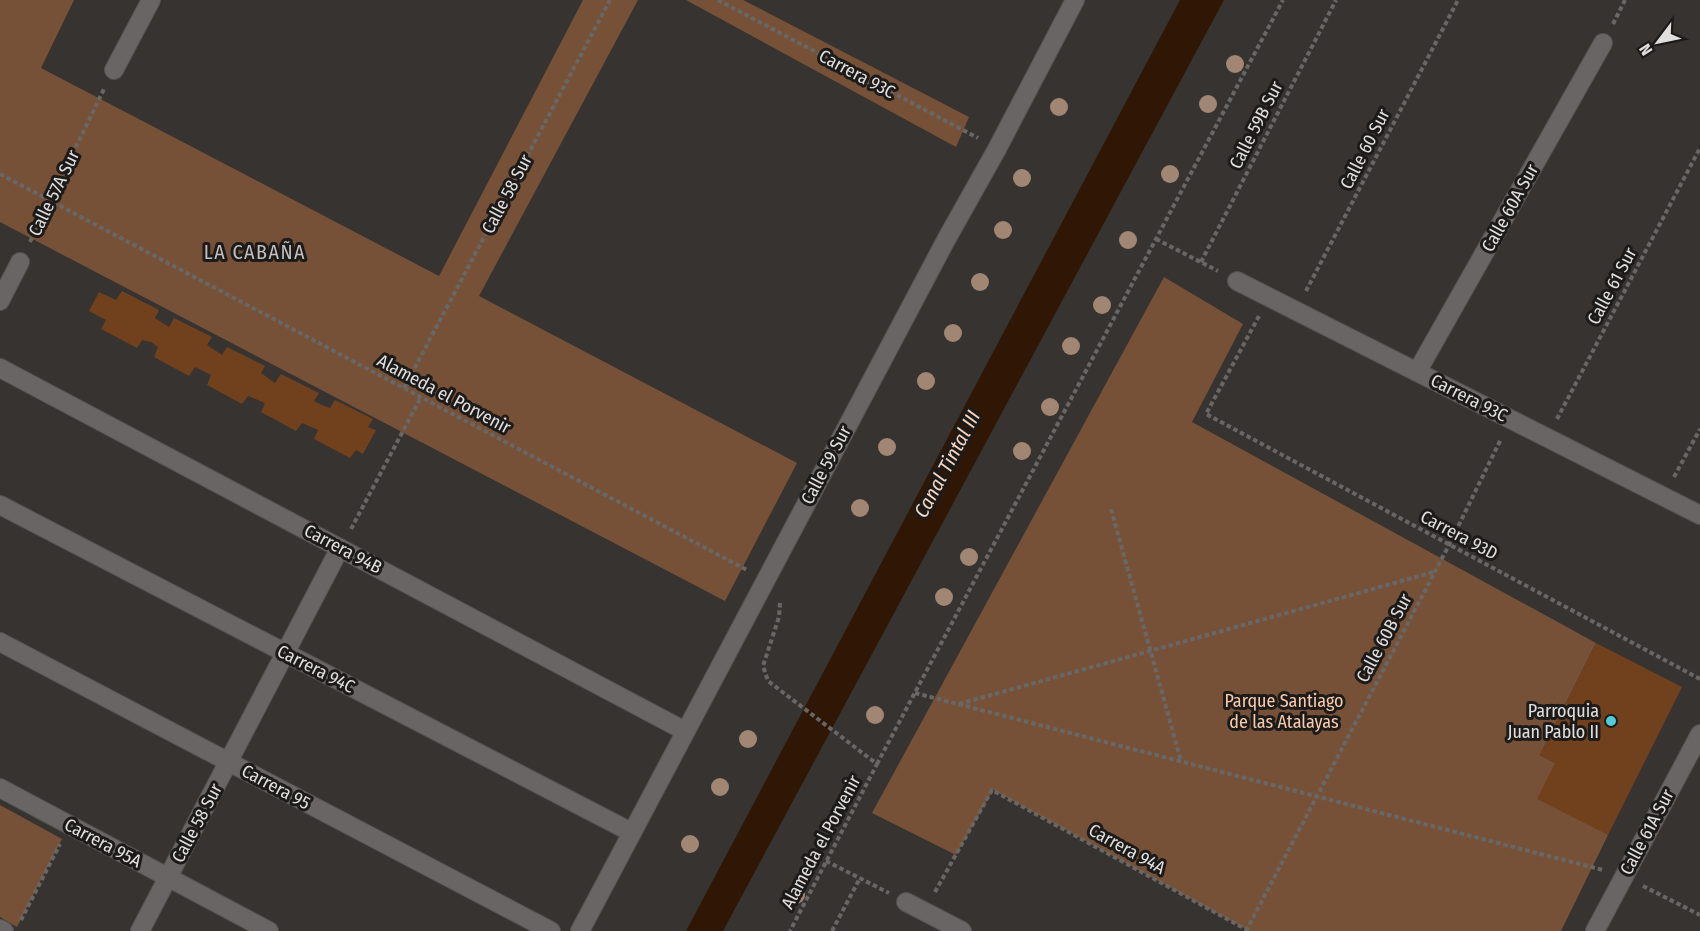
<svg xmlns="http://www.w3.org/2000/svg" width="1700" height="931" font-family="'Fira Sans Condensed',sans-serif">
<rect width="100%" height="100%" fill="#363331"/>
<g fill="#765138">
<polygon points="0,0 74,0 41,68 439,276 583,0 638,0 479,296 797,463 725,601 0,222"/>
<polygon points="686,0 743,0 969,117 956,147"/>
<polygon points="1164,277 1243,324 1192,422 1596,643 1540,755 1555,763 1608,835 1561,931 1249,931 993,790 956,855 872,813"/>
<polygon points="0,805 62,839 17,927 0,917"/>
</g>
<polygon fill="#301705" points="1180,0 1224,0 723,931 686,931"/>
<g fill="#71411d">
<polygon points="122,291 159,310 155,318 169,327 174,318 212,337 207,345 222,355 227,347 265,366 261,373 275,383 281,374 319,393 314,401 322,405 330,408 335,400 373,419 368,427 376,430 363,454 356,450 350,458 314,439 318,430 302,423 296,431 261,412 265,403 248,396 242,404 207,385 211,375 195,367 189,376 154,357 158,347 151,342 142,340 137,348 101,329 106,320 89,311 99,292 116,300"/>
<polygon points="1596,643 1682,687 1608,835 1537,799 1555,763 1540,755"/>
</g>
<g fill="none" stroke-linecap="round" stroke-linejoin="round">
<g stroke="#545250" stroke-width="20">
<g id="street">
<polyline points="114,70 151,0"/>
<polyline points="1237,281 1700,515"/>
<polyline points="0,301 20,262"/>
<polyline points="0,368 685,731"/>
<polyline points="1417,372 1603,43"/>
<polyline points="0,505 631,832"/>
<polyline points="0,642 551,931"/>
<polyline points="0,788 269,931"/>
<polyline points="906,902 962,931"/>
<polyline points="0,929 4,931"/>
<polyline points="140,931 340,548"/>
<polyline points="580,931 946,240 997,149 1075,0"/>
<polyline points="1595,931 1700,734"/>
</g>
</g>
<g stroke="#696765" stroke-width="4" stroke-dasharray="4.5 3" stroke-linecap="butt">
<polyline points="718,0 978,138"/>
<polyline points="1613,24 1625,0"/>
<polyline points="0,174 747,570"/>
<polyline points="1156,239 1218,271"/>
<polyline points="30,242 105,87"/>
<polyline points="1201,262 1336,0"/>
<polyline points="1306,291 1458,0"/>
<polyline points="1259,316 1206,414 1700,679"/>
<polyline points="404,388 610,0"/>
<polyline points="1557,419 1700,148"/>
<polyline points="1674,477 1700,429"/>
<polyline points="1111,509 1181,761"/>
<polyline points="351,529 421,397"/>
<polyline points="780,603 779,617 763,666 768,681 877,764 790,931"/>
<polyline points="915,693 1603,870"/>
<polyline points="959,704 1434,572"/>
<polyline points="877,764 1283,0"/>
<polyline points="826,861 889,893"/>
<polyline points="1643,886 1700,915"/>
<polyline points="935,892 992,790 1249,931"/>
<polyline points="21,920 60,844"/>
<polyline points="832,931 860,878"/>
<polyline points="1246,931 1449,545 1501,439"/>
</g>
<use href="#street" stroke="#696564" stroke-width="18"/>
</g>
<g fill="#a18674">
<circle cx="1235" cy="64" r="9"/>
<circle cx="1208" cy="104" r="9"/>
<circle cx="1059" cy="107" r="9"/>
<circle cx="1170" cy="174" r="9"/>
<circle cx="1022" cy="178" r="9"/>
<circle cx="1003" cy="230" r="9"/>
<circle cx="1128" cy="240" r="9"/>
<circle cx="980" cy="282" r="9"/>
<circle cx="1102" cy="305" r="9"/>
<circle cx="953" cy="333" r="9"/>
<circle cx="1071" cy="346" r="9"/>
<circle cx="926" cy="381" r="9"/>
<circle cx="1050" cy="407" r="9"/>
<circle cx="887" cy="447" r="9"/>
<circle cx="1022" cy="451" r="9"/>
<circle cx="860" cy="508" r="9"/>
<circle cx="969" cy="557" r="9"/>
<circle cx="944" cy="597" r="9"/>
<circle cx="875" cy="715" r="9"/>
<circle cx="748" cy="739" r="9"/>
<circle cx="720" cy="787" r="9"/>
<circle cx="690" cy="844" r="9"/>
<circle cx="796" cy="895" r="9"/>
</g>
<circle fill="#52cbd8" stroke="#1c1b1a" stroke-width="2" cx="1611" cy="721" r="6"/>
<g text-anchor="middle" stroke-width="6" stroke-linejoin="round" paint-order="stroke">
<g font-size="18" fill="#e1dfde" stroke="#1c1b1a">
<text transform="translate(857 74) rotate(28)" y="6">Carrera 93C</text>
<text transform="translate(1256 125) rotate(-63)" y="6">Calle 59B Sur</text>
<text transform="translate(1365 149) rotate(-63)" y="6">Calle 60 Sur</text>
<text transform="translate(54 193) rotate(-64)" y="6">Calle 57A Sur</text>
<text transform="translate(507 194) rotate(-62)" y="6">Calle 58 Sur</text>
<text transform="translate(1510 208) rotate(-61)" y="6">Calle 60A Sur</text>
<text transform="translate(1612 286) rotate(-62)" y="6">Calle 61 Sur</text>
<text transform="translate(444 394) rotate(28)" y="6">Alameda el Porvenir</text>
<text transform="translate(1469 398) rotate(27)" y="6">Carrera 93C</text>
<text transform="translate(826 465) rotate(-62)" y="6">Calle 59 Sur</text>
<text transform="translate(1459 535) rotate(28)" y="6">Carrera 93D</text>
<text transform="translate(343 549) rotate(28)" y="6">Carrera 94B</text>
<text transform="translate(1384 638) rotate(-62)" y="6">Calle 60B Sur</text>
<text transform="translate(316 669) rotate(27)" y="6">Carrera 94C</text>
<text transform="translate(276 787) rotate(28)" y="6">Carrera 95</text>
<text transform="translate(197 823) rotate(-62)" y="6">Calle 58 Sur</text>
<text transform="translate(1647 832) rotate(-62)" y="6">Calle 61A Sur</text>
<text transform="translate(821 842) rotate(-62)" y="6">Alameda el Porvenir</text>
<text transform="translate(103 843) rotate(28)" y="6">Carrera 95A</text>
<text transform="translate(1127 849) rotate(29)" y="6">Carrera 94A</text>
</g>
<g font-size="18" fill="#f9caab" stroke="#1c1b1a">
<text x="1284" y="707">Parque Santiago<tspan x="1284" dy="21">de las Atalayas</tspan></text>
</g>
<g font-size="18" fill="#e1dfde" stroke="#1c1b1a" text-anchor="end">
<text x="1599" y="717">Parroquia<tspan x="1599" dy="21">Juan Pablo II</tspan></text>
</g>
<g font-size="20" letter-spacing="1.5" fill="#c3bfbd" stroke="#1c1b1a">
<text x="255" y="259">LA CABAÑA</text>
</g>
<g font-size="20" font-style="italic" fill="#f6d6c1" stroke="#1c1b1a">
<text transform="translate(947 464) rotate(-62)" y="7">Canal Tintal III</text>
</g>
</g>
<g transform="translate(1658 42) rotate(238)" stroke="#1c1b1a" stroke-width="4.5" paint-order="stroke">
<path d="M0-4.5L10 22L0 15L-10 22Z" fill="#e1dfde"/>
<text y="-9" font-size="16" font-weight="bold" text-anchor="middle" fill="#e1dfde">N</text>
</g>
</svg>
